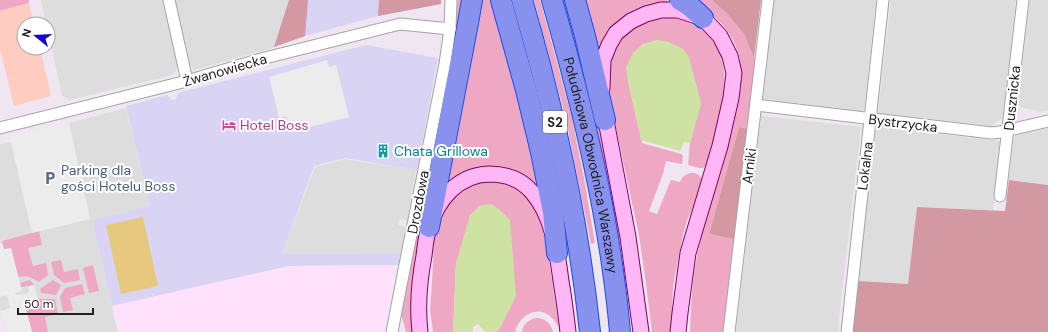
<svg xmlns="http://www.w3.org/2000/svg" width="1048" height="332" font-family="'DM Sans',sans-serif">
<rect width="100%" height="100%" fill="#efe6f1"/>
<g fill="#ddddde">
<polygon points="41,0 165,0 179,65 173,75 69,100 62,95 48,32 48,24 46,24"/>
<polygon points="175,0 289,0 274,47 273,48 194,70 190,65"/>
<polygon points="774,0 876,0 864,111 763,99"/>
<polygon points="891,0 1016,0 1003,117 991,126 878,113"/>
<polygon points="1030,0 1048,0 1048,110 1040,112 1017,106"/>
<polygon points="126,108 150,206 92,220 118,332 6,332 0,307 0,144 11,142 32,233 89,219 69,123"/>
<polygon points="761,116 861,127 838,327 839,327 839,332 736,332"/>
<polygon points="876,127 1000,141 993,210 917,207 908,284 858,281"/>
<polygon points="1048,128 1048,185 1009,180 1014,136"/>
<polygon points="345,159 416,170 407,220 400,219 398,225 406,227 401,253 282,254 315,167"/>
</g>
<g fill="#d9d4f3">
<polygon points="289,0 441,0 441,4 378,16 305,36 274,47"/>
<polygon points="366,45 438,58 417,170 345,158 314,166 282,254 401,253 398,265 289,266 112,306 92,220 150,206 126,106 167,95 172,100 176,99 178,93"/>
</g>
<polygon fill="#ffe1fc" points="398,265 398,269 393,270 392,273 392,277 395,279 384,332 118,332 112,306 289,266"/>
<g fill="#efa8c4">
<polygon points="0,0 29,0 29,3 0,11"/>
<polygon points="456,0 467,0 414,332 406,332 402,317 400,316 456,26"/>
<polygon points="476,0 492,0 503,37 541,192 525,177 446,187"/>
<polygon points="534,0 540,0 571,114 584,178 595,243 591,244 566,119"/>
<polygon points="563,0 569,0 585,56 624,239 617,240 603,159 586,83"/>
<polygon points="578,0 667,0 670,2 669,3 663,4 598,58"/>
<path d="M690,0H712L728,13L744,34L754,58L758,59L749,129L739,127L709,234L737,240L724,332H690C691,307 692,281 697,256C703,228 712,199 720,171C729,138 749,86 738,52C729,26 713,14 690,0Z"/>
<path d="M678,16C686,19 693,22 700,27C743,59 718,122 708,164L703,168H699L688,165L690,143L701,103L658,40L643,44L633,53L628,81L642,143L681,154L683,156L682,164L666,161L663,174L649,211L657,214L671,180L680,182C684,172 696,169 702,179L697,200L687,220L682,239L673,286L671,332H652L646,284L639,235L611,105L608,84V68L612,53L626,30L649,17Z"/>
<path d="M486,179L511,184L534,202L546,241L559,327C556,324 554,319 551,317C537,304 519,316 515,332H495L499,330L456,263L453,332H433L430,310L432,282L434,241L439,220L448,202L464,187Z"/>
<path d="M39,231L42,245L28,248L33,266L46,263L48,275L39,282C32,278 27,275 18,277L11,248L4,250L2,241Z"/>
<polygon points="61,260 64,272 78,269 80,280 64,283 54,275 51,262"/>
<polygon points="93,265 99,291 89,293 83,268"/>
<polygon points="30,280 34,285 21,287 20,283"/>
<polygon points="53,280 61,285 56,295 41,293 40,289"/>
<polygon points="82,284 85,294 70,298 73,310 63,312 60,297 65,288"/>
<polygon points="38,299 55,299 58,314 45,317 48,332 32,332 26,309 40,307"/>
<path d="M536,318C545,318 551,323 553,332H522C523,324 528,320 536,318Z"/>
</g>
<g fill="#d498a3">
<polygon points="289,0 308,0 305,36 274,47"/>
<polygon points="379,0 441,0 441,4 378,16"/>
<polygon points="712,0 761,0 754,58 744,34 727,13"/>
<polygon points="739,127 749,129 737,240 709,234"/>
<polygon points="1009,180 1048,185 1048,332 852,332 858,281 908,284 917,207 1005,211"/>
</g>
<polygon fill="#feccc1" points="29,3 34,24 24,24 24,48 40,48 51,96 14,106 0,49 0,11"/>
<polygon fill="#e6c87e" points="143,217 158,286 121,294 106,225"/>
<g fill="#ececec">
<polygon points="327,60 329,67 336,65 349,117 290,132 286,116 279,118 269,77"/>
<polygon points="69,123 90,219 32,233 10,137"/>
<polygon points="0,243 2,243 4,249 11,248 22,291 15,293 15,294 18,295 28,293 29,291 28,287 34,285 40,307 26,310 32,332 6,332 1,311 10,308 7,295 0,297"/>
</g>
<g fill="#cee2a3">
<polygon points="658,40 669,42 683,49 689,57 701,103 690,143 684,142 680,151 641,140 628,81 626,67 633,53 643,44"/>
<polygon points="491,204 499,209 510,220 516,296 499,330 495,332 485,332 478,324 473,327 473,332 453,332 456,263 470,215 479,206"/>
</g>
<g fill="none" stroke-linecap="round" stroke-linejoin="round">
<g stroke="#a4a4a4" stroke-width="13">
<g id="street">
<polyline points="169,0 187,81"/>
<polyline points="756,105 992,133 1000,132 1048,121"/>
<polyline points="0,128 187,81 261,59 400,24 450,29"/>
<polyline points="1000,196 1023,0"/>
<polyline points="392,332 403,275 445,64 450,29 451,0"/>
<polyline points="729,332 768,0"/>
<polyline points="847,332 883,0"/>
</g>
</g>
<g stroke="#7e0064" stroke-width="17">
<g id="secondary">
<polyline points="602,88 603,60 609,45 616,33 631,21 646,14 661,10 678,10 703,18 720,36 730,56 734,73 731,98 720,146 688,253 680,313 678,332"/>
<polyline points="604,110 628,237 641,332"/>
<path d="M420,332C417,306 419,282 424,256C425,247 426,236 429,227C438,199 458,175 489,174C506,174 521,179 532,192C553,216 557,251 561,281C564,298 566,315 568,332"/>
</g>
</g>
<g stroke="#194ce9" stroke-width="22">
<g id="highway">
<polyline points="501,0 526,90 541,152 553,212 557,253"/>
<path d="M522,0C554,109 578,219 590,332"/>
<path id="s1" d="M552,0C583,108 610,219 620,332"/>
<polyline points="575,0 585,36 605,120"/>
<path d="M680,0C689,4 696,11 703,18"/>
<polyline points="429,227 468,23 472,0"/>
</g>
</g>
<use href="#street" stroke="#fff" stroke-width="11"/>
<use href="#secondary" stroke="#feb7f4" stroke-width="15"/>
<use href="#highway" stroke="#8891ee" stroke-width="20"/>
</g>
<defs>
<g id="hotel-bare" transform="scale(1.08)"><path d="M-6-4.5h1.5V1H6V5H4.5V3h-9V5H-6ZM-4 0a1.8 1.8 0 1 1 3.6 0ZM.5 0V-2.5h3Q6-2.5 6 0Z" fill="#d1479c" stroke="#fff" stroke-width="2.5" paint-order="stroke"/></g>
<g id="building-bare" transform="scale(1.08)"><path d="M-4-6H4V6H1V3H-1V6H-4ZM-2.5-4.3h1.7v1.8h-1.7ZM.8-4.3h1.7v1.8H.8ZM-2.5-1h1.7V.8h-1.7ZM.8-1h1.7V.8H.8Z" fill="#0f9aa8" stroke="#fff" stroke-width="2.5" paint-order="stroke"/></g>
<g id="parking-bare" transform="scale(1.08)"><path d="M-3.5-5.5H1a3.5 3.5 0 0 1 0 7H-1V5.5H-3.5ZM-1-3.4V-.6H.8a1.4 1.4 0 0 0 0-2.8Z" fill="#5c6f8a" stroke="#fff" stroke-width="2.5" paint-order="stroke"/></g>
</defs>
<g fill-rule="evenodd">
<use href="#hotel-bare" x="229" y="125"/>
<use href="#building-bare" x="383" y="151"/>
<use href="#parking-bare" x="50" y="178"/>
</g>
<g text-anchor="middle" stroke-width="4" stroke-linejoin="round" paint-order="stroke">
<rect fill="#fff" stroke="#636363" stroke-width="1" x="543" y="111" width="24" height="22" rx="3"/>
<g font-size="13" font-weight="bold" fill="#202020">
<text x="555" y="127">S2</text>
</g>
<g font-size="14" fill="#202020" stroke="#fff">
<text transform="translate(225 70) rotate(-16)" y="5">Żwanowiecka</text>
<text transform="translate(1012 98) rotate(-84)" y="5">Dusznicka</text>
<text transform="translate(903 123) rotate(7)" y="5">Bystrzycka</text>
<text dy="5" stroke="none"><textPath href="#s1" startOffset="170">Południowa Obwodnica Warszawy</textPath></text>
<text transform="translate(749 166) rotate(-83)" y="5">Arniki</text>
<text transform="translate(865 166) rotate(-83)" y="5">Lokalna</text>
<text transform="translate(418 202) rotate(-79)" y="5">Drozdowa</text>
</g>
<g font-size="14" fill="#b23c85" stroke="#fff" text-anchor="start">
<text x="240" y="130">Hotel Boss</text>
</g>
<g font-size="14" fill="#0d838f" stroke="#fff" text-anchor="start">
<text x="394" y="156">Chata Grillowa</text>
</g>
<g font-size="14" fill="#4e5e75" stroke="#fff" text-anchor="start">
<text x="61" y="175">Parking dla<tspan x="61" dy="16">gości Hotelu Boss</tspan></text>
</g>
</g>
<g transform="translate(36 36) rotate(288)"><circle r="19" fill="#ffffff" stroke="#a6a6a6"/>
<path d="M0-3L7 15L0 10L-7 15Z" fill="#1500d0"/>
<text y="-6" font-size="11" font-weight="bold" text-anchor="middle" fill="#202020">N</text>
</g>
<path d="M18 308v6h75v-6" fill="none" stroke="#202020" stroke-width="2"/>
<text x="24" y="308" font-size="12" fill="#202020" stroke="#ffffff" stroke-width="3" paint-order="stroke">50 m</text>
</svg>
